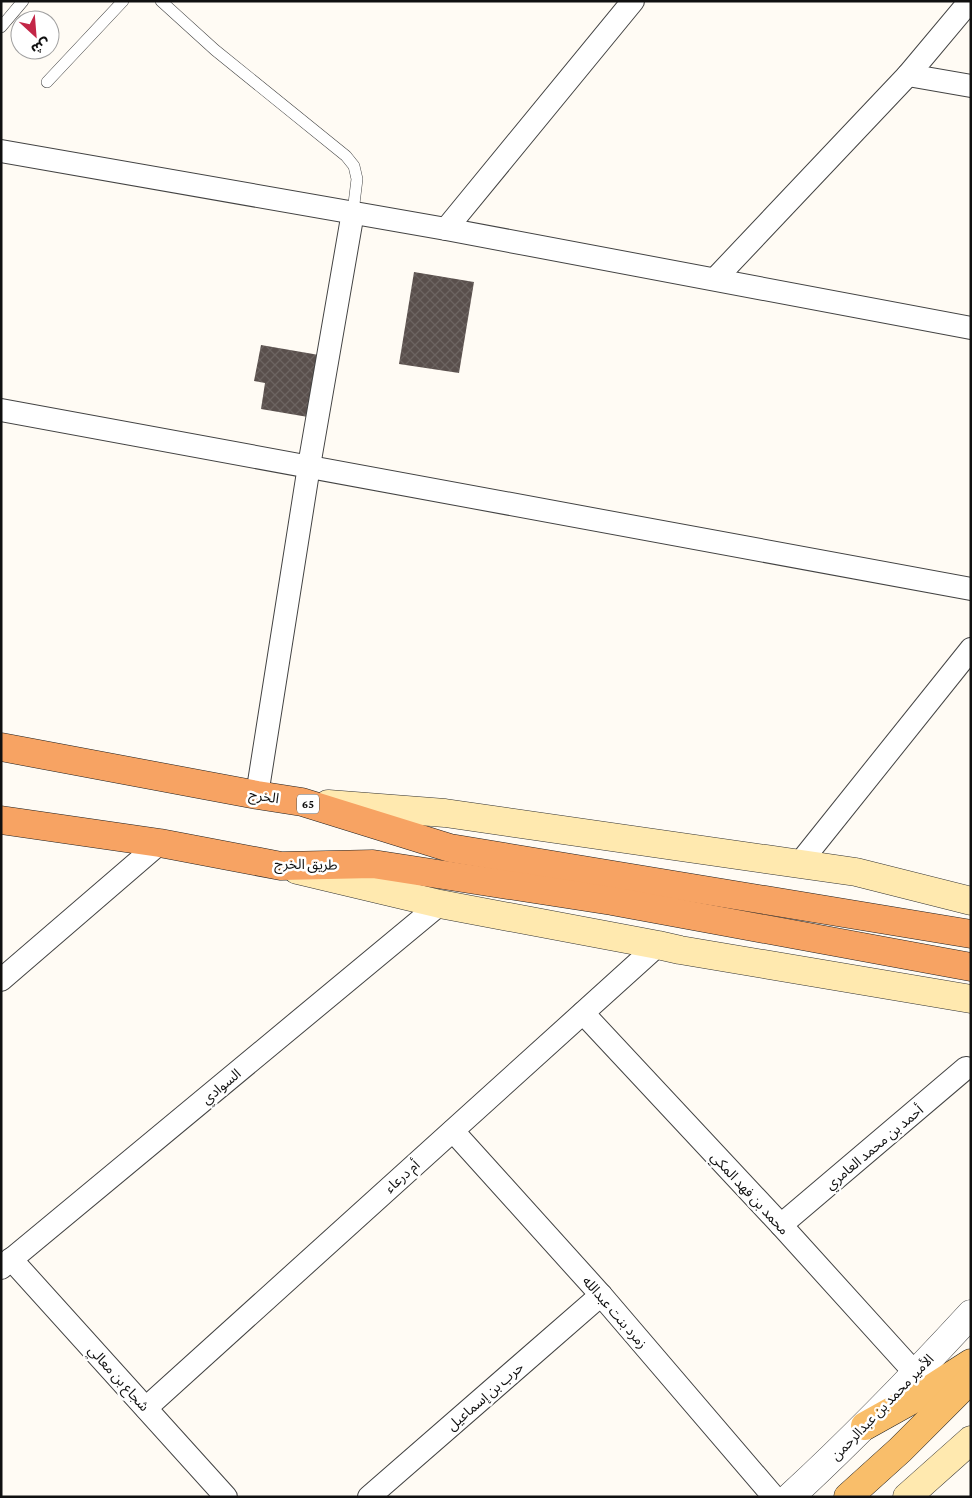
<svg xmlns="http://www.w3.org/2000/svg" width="972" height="1498" font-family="'Crimson Pro','Noto Sans Arabic',serif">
<defs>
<pattern id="building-cross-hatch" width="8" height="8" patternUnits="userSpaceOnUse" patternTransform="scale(1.25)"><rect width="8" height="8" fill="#594f4c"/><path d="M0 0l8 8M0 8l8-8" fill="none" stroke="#6c6461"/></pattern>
</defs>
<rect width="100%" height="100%" fill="#fffbf4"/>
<g fill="url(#building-cross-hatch)">
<polygon points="414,272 474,282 459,373 399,364"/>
<polygon points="261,345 319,355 308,417 261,409 265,383 254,381"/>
</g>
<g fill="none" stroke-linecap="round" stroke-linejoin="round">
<g stroke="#434343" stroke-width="12">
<g id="service">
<polyline points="161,1 215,50 346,156 354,166 357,179 353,212"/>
<polyline points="1,27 23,1"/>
<polyline points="47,82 123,1"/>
</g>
</g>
<g stroke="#434343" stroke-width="24">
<g id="minor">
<polyline points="908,75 971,86"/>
<polyline points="1,151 446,229 971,328"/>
<polyline points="446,229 633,1"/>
<polyline points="715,279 908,75 970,1"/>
<polyline points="1,410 971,589"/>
<polyline points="257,795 309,466 353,212"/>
<polyline points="799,864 971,649"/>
<polyline points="1,980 160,843"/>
<polyline points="583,1013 781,1225 916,1374"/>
<polyline points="453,1131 601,1295 774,1497"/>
<polyline points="781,1225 966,1068"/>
<polyline points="11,1259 226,1497"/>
<polyline points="1,1268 440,904"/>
<polyline points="146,1408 658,945"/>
<polyline points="369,1497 601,1295"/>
</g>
</g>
<g stroke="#434343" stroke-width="29">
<path id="tertiary" d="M790,1497C854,1438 913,1377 971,1314"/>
</g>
<g stroke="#323232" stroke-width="29">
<g id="secondary">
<polyline points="328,804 445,813 856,872 971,901"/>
<polyline points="297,870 440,904 658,945 680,950 971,999"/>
<polyline points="907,1497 971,1440"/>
</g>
</g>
<g stroke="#212121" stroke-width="29">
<g id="primary">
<polyline points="865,1426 926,1392 971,1363"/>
<polyline points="848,1497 900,1450 971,1379"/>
</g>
</g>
<g stroke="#212121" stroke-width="29">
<g id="trunk">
<polyline points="1,747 257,795 302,802 450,848 971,934"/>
<polyline points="1,820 160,843 281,866 373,864 612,901 971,967"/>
</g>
</g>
<use href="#service" stroke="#fff" stroke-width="11"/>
<use href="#minor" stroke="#fff" stroke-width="22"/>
<use href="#tertiary" stroke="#fff" stroke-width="28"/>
<use href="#secondary" stroke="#ffe9af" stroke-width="28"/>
<use href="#primary" stroke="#f9be6a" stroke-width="28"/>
<use href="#trunk" stroke="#f7a363" stroke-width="28"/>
</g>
<g text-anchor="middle" stroke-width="5" stroke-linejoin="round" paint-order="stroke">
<rect fill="#fff" stroke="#585858" stroke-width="1" x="297" y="794.5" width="22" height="19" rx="4"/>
<g font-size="12" font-weight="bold" fill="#101010">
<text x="308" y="808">65</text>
</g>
<g font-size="14" fill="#101010" stroke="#fff">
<text transform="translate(264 796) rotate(9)" y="5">الخرج</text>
<text transform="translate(306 864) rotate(1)" y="5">طريق الخرج</text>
<text transform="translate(221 1086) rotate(-40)" y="5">السوادي</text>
<text transform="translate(874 1147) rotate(-40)" y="5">أحمد بن محمد العامري</text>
<text transform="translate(402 1176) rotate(-42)" y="5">أم درعاء</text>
<text transform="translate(750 1193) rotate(47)" y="5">محمد بن فهد المكي</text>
<text transform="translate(615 1312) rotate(49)" y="5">زمرد بنت عبدالله</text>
<text transform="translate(119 1378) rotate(48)" y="5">شجاع بن معالي</text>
<text transform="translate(485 1396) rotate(-41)" y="5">حرب بن إسماعيل</text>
<text transform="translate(882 1407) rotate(-46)" y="5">الأمير محمد بن عبدالرحمن</text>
</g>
</g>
<rect width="972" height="1498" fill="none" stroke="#101010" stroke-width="5"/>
<g transform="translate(35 35) rotate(154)"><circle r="24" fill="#ffffff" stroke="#9f9f9f"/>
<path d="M0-4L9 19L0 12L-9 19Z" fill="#c32647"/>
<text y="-8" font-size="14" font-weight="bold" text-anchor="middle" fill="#101010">ش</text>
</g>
</svg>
